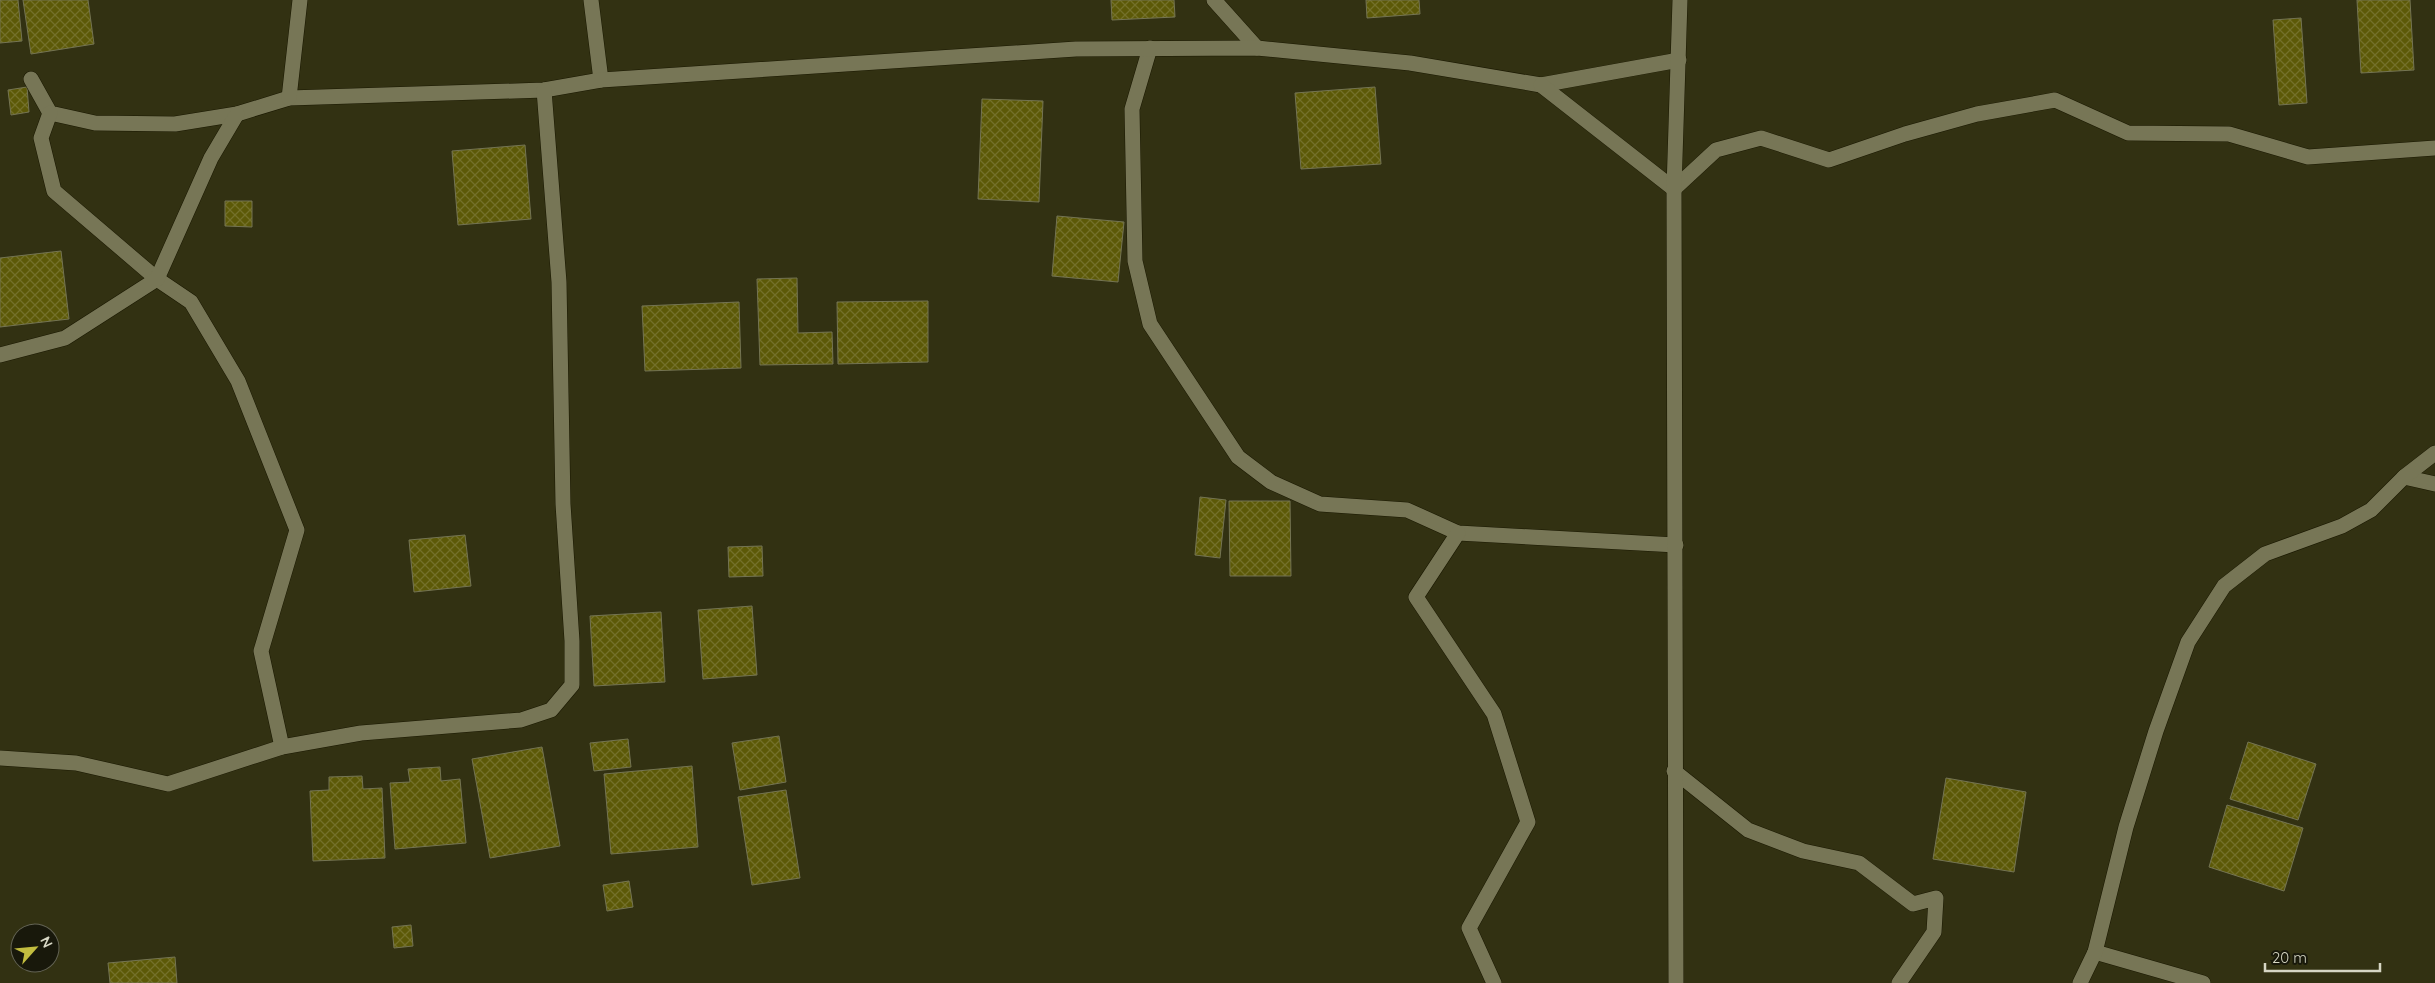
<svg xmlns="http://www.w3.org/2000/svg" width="2435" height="983" font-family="Quicksand,sans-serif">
<defs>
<pattern id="building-cross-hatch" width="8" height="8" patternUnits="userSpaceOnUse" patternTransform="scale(1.25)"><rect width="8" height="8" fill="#5c5907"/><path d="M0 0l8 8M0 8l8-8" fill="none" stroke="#73702a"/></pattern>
</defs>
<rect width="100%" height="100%" fill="#323112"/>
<g fill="url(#building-cross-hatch)" stroke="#747453">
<polygon points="0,0 18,0 22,41 0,43"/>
<polygon points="23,0 88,0 94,44 31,54"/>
<polygon points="1111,0 1174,0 1175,17 1112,20"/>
<polygon points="1366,0 1419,0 1420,14 1367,18"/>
<polygon points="2357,0 2410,0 2414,70 2361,73"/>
<polygon points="2301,18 2307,103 2279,105 2273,20"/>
<polygon points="27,87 29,112 11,115 8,90"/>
<polygon points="1375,87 1381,164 1301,169 1295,93"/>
<polygon points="982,99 1043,101 1039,202 978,199"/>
<polygon points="525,145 531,219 458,225 452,151"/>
<polygon points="225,201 252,201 252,227 225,226"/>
<polygon points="1057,216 1124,222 1118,282 1052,276"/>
<polygon points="61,251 69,319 0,327 0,258"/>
<polygon points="797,278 798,333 832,332 833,364 760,365 757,279"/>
<polygon points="928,301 928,362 838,364 837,302"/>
<polygon points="739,302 741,368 645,371 642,306"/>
<polygon points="1200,497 1226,500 1220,558 1195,555"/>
<polygon points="1229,501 1290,501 1291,576 1230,576"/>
<polygon points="465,535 471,586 414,592 409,540"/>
<polygon points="762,546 763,576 729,577 728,547"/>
<polygon points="752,606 757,675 703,679 698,610"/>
<polygon points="661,612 665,682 594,686 590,616"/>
<polygon points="779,736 786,782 740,790 732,743"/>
<polygon points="628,739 631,767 594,771 590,743"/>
<polygon points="2248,742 2316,764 2298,820 2230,799"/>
<polygon points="542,747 560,846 490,858 472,759"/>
<polygon points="692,766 698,847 611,854 604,774"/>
<polygon points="440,767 441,781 460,779 466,843 395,849 390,783 410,782 408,769"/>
<polygon points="362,776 363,789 382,788 385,858 313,861 310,791 329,790 329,777"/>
<polygon points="1946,778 2026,792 2014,872 1933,859"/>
<polygon points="786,790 800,878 752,885 738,797"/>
<polygon points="2227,805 2303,828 2284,891 2209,867"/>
<polygon points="629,881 633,907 607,911 603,885"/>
<polygon points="411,925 413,946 394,948 392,927"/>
<polygon points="175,957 177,983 110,983 108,963"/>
</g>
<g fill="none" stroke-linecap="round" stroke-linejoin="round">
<g stroke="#1a1800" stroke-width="16">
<g id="minor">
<polyline points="591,0 601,80"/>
<polyline points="1214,0 1257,48"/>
<polyline points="1150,48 1132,109 1135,261 1150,324 1238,457 1271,482 1320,504 1407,510 1458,533 1676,545"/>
<polyline points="31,79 50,113 95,123 175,124 237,114 289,98 544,90 601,80 1076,49 1257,48 1410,63 1541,85 1679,60"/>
<polyline points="1541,85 1674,189 1716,150 1761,138 1829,160 1905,134 1977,114 2055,100 2128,133 2229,134 2308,157 2435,148"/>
<polyline points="289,98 300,0"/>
<polyline points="50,113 41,138 54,191 157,279 191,302 238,381 297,530 261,651 282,747"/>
<polyline points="0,355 65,338 157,279 211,158 237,114"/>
<polyline points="2404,477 2435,484"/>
<polyline points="1458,533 1416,597 1494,714 1528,822 1469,928 1494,983"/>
<polyline points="0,758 76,763 168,784 282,747 361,733 521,720 551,710 572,685 572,641 563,504 559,282 544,90"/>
<polyline points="1674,771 1748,830 1803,851 1859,863 1913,904 1936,898 1934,932 1899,983"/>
<polyline points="2095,952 2203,983"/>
<polyline points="1676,983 1674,189 1680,0"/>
<polyline points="2080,983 2095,952 2126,827 2156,731 2188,642 2224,586 2265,554 2342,526 2371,510 2404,477 2435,453"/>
</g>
</g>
<use href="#minor" stroke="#777656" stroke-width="15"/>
</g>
<g transform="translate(35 948) rotate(63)"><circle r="24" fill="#18180b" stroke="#646455"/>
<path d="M0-4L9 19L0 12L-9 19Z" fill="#c2bd3f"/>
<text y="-8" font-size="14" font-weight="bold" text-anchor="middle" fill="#d6d6c4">N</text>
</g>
<path d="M2265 963v8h115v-8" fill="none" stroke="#d6d6c4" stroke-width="2.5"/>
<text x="2272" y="963" font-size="15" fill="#d6d6c4" stroke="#18180b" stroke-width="4" paint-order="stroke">20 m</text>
</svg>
